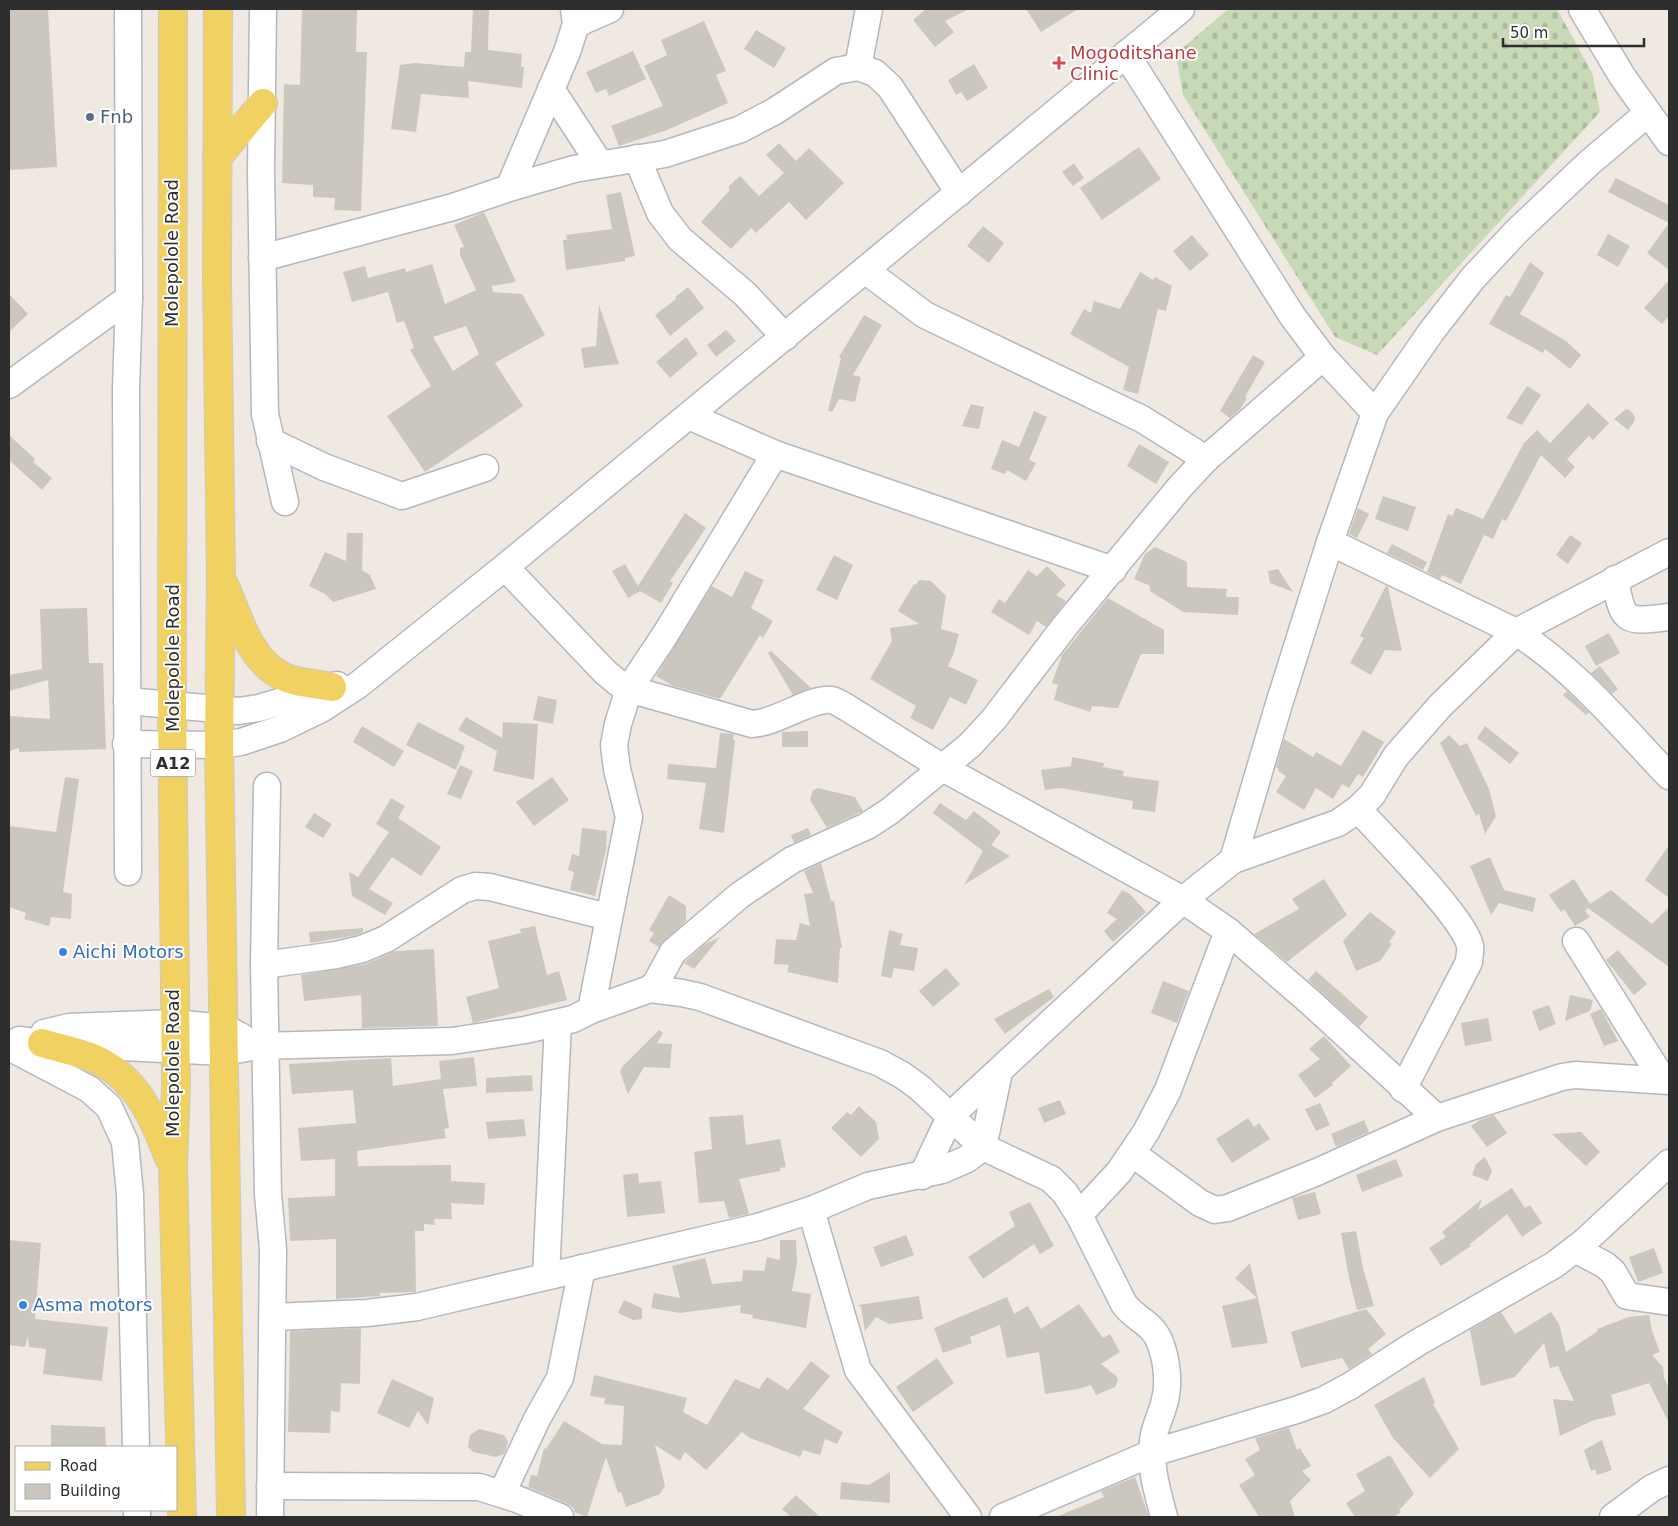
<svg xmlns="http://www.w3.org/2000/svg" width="1678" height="1526" font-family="'DejaVu Sans',sans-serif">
<defs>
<pattern id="cemetery-stones" width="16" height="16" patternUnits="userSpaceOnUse" patternTransform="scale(1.25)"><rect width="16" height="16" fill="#c8d9b8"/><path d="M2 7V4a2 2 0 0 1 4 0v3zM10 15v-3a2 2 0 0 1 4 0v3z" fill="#acbb9e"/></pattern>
</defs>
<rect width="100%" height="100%" fill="#efe9e1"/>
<polygon fill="url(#cemetery-stones)" points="1228,9 1557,9 1592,73 1600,112 1377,355 1335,337 1183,95 1176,54"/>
<g fill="#cbc7bf" fill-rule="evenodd">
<polygon points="9,9 48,9 57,167 9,170"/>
<polygon points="302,9 357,9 356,52 367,52 361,211 334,210 335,198 313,197 313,185 282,183 284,84 300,85"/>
<polygon points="473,9 489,9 488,50 522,54 521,67 524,67 522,88 468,81 469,98 421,94 416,132 391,129 400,65 415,63 464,67 465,52 471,52"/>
<polygon points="926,9 969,9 945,21 954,32 935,47 913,20"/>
<polygon points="1026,9 1078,9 1041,32"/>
<polygon points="704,21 726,71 716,75 728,103 667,130 619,146 611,126 663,106 644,66 667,55 661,40"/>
<polygon points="756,30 786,48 774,68 744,49"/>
<polygon points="633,51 646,79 609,96 606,89 596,93 586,72"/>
<polygon points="974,64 988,88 967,101 961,92 956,95 948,80"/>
<polygon points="779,143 796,161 809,148 844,183 806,220 789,202 756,233 751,228 731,249 701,222 730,190 728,187 740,176 759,196 784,173 766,155"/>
<polygon points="1139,147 1161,179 1102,220 1080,188"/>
<polygon points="1074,163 1084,178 1073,186 1062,172"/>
<polygon points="1616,178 1669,205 1669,270 1647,253 1669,223 1608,192"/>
<polygon points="621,192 635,256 625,258 625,261 566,270 563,240 567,240 566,235 612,229 606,195"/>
<path d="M484,212L516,282L492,286L493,292L522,294L545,335L495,363L523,406L425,472L387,416L431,386L410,350L414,348L404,321L397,323L388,292L352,302L343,272L365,266L368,278L405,268L406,272L432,264L445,304L476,290L460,255V248L464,247L454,225ZM466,326L479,354L453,371L433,337Z"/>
<polygon points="983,226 1004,243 989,263 967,246"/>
<polygon points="1608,234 1630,246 1618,267 1597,255"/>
<polygon points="1192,235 1209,255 1190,271 1173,251"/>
<polygon points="1530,262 1544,273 1520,314 1566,341 1581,355 1570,369 1545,349 1543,353 1489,324 1506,295 1510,297"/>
<polygon points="1140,272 1153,280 1155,277 1172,286 1166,311 1158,309 1138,394 1123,390 1129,367 1070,334 1084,309 1091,313 1094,301 1120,309"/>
<polygon points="1669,280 1669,316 1662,324 1644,308"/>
<polygon points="688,287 704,308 670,336 655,315 676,299 675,297"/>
<polygon points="9,294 28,314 9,332"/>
<polygon points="599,305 619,364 584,368 581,348 596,346"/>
<polygon points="864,315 882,325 853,375 861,377 855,402 839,399 832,412 828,410 841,358 839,357"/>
<polygon points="726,330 736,341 716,357 707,345"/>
<polygon points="686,337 698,354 670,378 656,362"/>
<polygon points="1253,355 1265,362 1245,397 1247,398 1240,409 1230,418 1220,411"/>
<polygon points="1527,386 1541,395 1522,425 1506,418"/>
<polygon points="1588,403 1609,423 1593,440 1589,436 1567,459 1575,467 1565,478 1541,455 1506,521 1502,519 1493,539 1484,535 1461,584 1442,575 1440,579 1427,572 1448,514 1452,516 1456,508 1483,519 1524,443 1537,430 1550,443"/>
<polygon points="971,404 984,407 979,429 962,426"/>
<polygon points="1626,409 1630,410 1635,417 1634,422 1628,430 1614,419"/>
<polygon points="1034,411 1047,417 1029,460 1036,463 1026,481 1007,470 1005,474 991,469 1002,440 1019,447"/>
<polygon points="9,435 35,459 33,462 52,478 42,490 9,460"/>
<polygon points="1139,444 1169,462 1156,484 1127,466"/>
<polygon points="1383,496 1416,507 1408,531 1375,519"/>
<polygon points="1358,508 1369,514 1357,538 1349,534"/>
<polygon points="685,513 706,528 670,581 673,583 661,603 640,591 628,598 612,571 625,564 638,586"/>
<polygon points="347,533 363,533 362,570 370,575 376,589 333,602 325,594 309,586 325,552 346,561"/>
<polygon points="1570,535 1582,543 1568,564 1556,555"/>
<polygon points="1392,544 1427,562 1423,570 1387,553"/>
<polygon points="1155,547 1187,562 1187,587 1227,589 1226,597 1239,597 1238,615 1183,612 1150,591 1150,586 1134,579 1145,554"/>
<polygon points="834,555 853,565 837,600 816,590"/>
<polygon points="1047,566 1066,585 1056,595 1066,601 1046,627 1037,621 1029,635 991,612 999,599 1005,603 1028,570 1037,576"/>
<polygon points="1278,569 1293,592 1270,583 1268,571"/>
<polygon points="745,571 764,580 751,608 773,621 763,638 760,635 720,699 673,686 656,676 712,586 732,597"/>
<polygon points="919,580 931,581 946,596 941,629 959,634 953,655 948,666 978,680 966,705 950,697 933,730 910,718 916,706 870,679 892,641 890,628 919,624 898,611 914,584 916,585"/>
<polygon points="1386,586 1388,587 1402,651 1385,650 1371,675 1350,663 1364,638 1360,636"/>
<polygon points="1108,598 1164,630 1164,654 1141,654 1118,708 1092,706 1090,712 1054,700 1058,685 1052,683 1062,655"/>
<polygon points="87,608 89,663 103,663 106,749 19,752 19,748 9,751 9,716 50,719 48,680 9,691 9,675 42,669 40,609"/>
<polygon points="1609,633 1620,653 1596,666 1585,646"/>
<polygon points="771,651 811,688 793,695 768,653"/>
<polygon points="1600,666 1618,689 1612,694 1591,673"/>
<polygon points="1567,691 1586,710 1589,712 1586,715 1563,695"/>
<polygon points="538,696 557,700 553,724 533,720"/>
<polygon points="466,717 502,738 503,722 538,724 534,780 493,771 497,751 458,730"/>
<polygon points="418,722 465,746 456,770 406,745"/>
<polygon points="362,726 404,751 394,767 353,742"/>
<polygon points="1485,726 1519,753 1510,764 1477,738"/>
<polygon points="1363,730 1384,742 1363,777 1358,774 1349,788 1342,784 1333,799 1316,788 1304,810 1276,792 1286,776 1278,771 1279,769 1276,767 1284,739 1313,757 1316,752 1341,766"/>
<polygon points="808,731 808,747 782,747 782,732"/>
<polygon points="720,733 734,734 733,740 735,740 724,833 699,829 706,783 667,779 668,764 716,768"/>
<polygon points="1449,735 1460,746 1467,743 1489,789 1496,816 1485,834 1479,814 1476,816 1440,743"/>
<polygon points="1072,757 1104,763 1103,767 1124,771 1123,776 1159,781 1155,812 1132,809 1133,801 1061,788 1045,790 1041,770 1071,766"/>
<polygon points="460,765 473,771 461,799 447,794"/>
<polygon points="65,777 79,779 63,892 72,894 71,919 51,917 49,926 24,919 26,913 9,907 9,826 56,832"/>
<polygon points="552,777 569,800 534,826 516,802"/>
<polygon points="818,788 855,797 863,811 827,828 810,800 813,790"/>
<polygon points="391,798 405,806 398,818 441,847 421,876 392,857 369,889 393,903 385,915 352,896 349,872 358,877 389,832 376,824"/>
<polygon points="940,803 966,820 974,811 1001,832 991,845 1010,856 964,885 983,851 933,813"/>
<polygon points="314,813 332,824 323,838 305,827"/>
<polygon points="582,828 607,831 606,846 607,846 595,896 570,890 574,872 568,870 572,854 579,856"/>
<polygon points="808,828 811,835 794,843 791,835"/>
<polygon points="1669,845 1669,898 1645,880"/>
<polygon points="1490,857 1504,890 1536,898 1533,912 1499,903 1491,915 1470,866"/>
<polygon points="821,863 831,901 834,901 842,948 840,948 838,983 787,972 789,965 774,964 776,939 796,940 800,923 810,926 804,894 813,893 804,871"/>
<polygon points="1324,879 1347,915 1287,962 1254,934 1299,909 1292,899"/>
<polygon points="1574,879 1590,904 1611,890 1652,924 1669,907 1669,967 1588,908 1585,911 1590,917 1575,926 1564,909 1561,912 1549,895"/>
<polygon points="1122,890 1130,894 1146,912 1113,942 1104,931 1117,919 1107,913"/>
<polygon points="669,895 686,906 686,921 659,947 649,941 654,933 649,930"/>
<polygon points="1370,912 1396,932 1389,942 1392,944 1380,961 1356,971 1343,941"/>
<polygon points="535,926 547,975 559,971 567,1000 473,1023 466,997 499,988 488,941 521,933 520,929"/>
<polygon points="363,928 363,932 357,935 310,943 309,932"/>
<polygon points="889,930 903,934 900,945 918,948 914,971 894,968 891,978 881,976"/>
<polygon points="720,937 694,969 684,963 705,944"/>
<polygon points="434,949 438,1026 362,1028 361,995 304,1001 301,975 366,964 396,951"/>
<polygon points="1618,950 1647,984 1634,995 1606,960"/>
<polygon points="946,968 960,984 933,1007 919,991"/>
<polygon points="1316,971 1368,1017 1359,1027 1308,980"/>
<polygon points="1163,981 1189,991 1177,1023 1151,1013"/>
<polygon points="1049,989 1054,997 1005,1034 994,1019"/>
<polygon points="1570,995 1593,1000 1590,1011 1565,1021"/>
<polygon points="1549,1005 1556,1024 1539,1031 1532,1011"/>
<polygon points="1601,1009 1618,1041 1604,1046 1590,1014"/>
<polygon points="1488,1018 1492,1041 1465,1046 1461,1023"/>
<polygon points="659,1030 663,1033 657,1043 672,1044 670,1068 644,1067 628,1094 620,1072 622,1067"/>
<polygon points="1324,1036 1351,1066 1332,1083 1333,1085 1315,1098 1298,1075 1320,1059 1309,1049"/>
<polygon points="474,1057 477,1086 443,1089 449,1128 444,1129 446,1138 357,1151 358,1166 451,1165 451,1181 485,1183 484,1205 451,1203 452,1219 434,1219 435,1225 424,1224 424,1231 415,1231 416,1292 380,1293 380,1296 336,1299 336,1239 290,1241 288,1198 335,1196 335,1159 301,1161 298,1128 356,1123 353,1090 292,1094 289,1064 391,1058 393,1086 441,1079 439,1061"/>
<polygon points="532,1075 533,1091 486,1093 486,1078"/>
<polygon points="1060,1100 1066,1114 1044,1123 1038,1108"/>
<polygon points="1320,1103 1330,1125 1316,1131 1305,1109"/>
<polygon points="859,1106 876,1122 879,1139 861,1157 831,1128 847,1112 851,1115"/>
<polygon points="743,1115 746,1145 780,1139 786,1167 780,1168 780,1171 739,1179 749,1214 729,1218 724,1201 699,1203 694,1152 712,1149 709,1117"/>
<polygon points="1494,1115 1507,1133 1487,1147 1471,1126 1480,1120"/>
<polygon points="1248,1118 1254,1127 1259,1123 1270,1139 1232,1163 1216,1139"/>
<polygon points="524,1119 526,1136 488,1139 486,1122"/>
<polygon points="1364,1120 1369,1132 1336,1147 1331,1134"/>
<polygon points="1581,1132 1600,1152 1586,1166 1552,1134"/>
<polygon points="1485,1157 1492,1171 1488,1181 1472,1175 1476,1164"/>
<polygon points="1396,1159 1403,1176 1362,1192 1356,1175"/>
<polygon points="638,1173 639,1183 661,1181 665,1213 627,1217 623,1175"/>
<polygon points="1512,1188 1525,1208 1530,1205 1542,1223 1522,1237 1507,1214 1469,1245 1471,1246 1441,1266 1429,1248 1446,1237 1442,1232 1482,1199 1478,1210"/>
<polygon points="1315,1192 1321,1214 1298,1220 1292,1198"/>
<polygon points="1030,1202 1054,1246 1040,1254 1034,1244 983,1279 968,1257 1015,1226 1009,1212"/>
<polygon points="1356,1231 1363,1268 1374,1306 1357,1310 1349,1278 1341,1233"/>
<polygon points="906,1235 914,1255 881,1267 873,1247"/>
<polygon points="9,1240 41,1243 35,1319 108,1327 102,1381 43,1374 46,1349 29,1347 28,1336 25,1347 9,1345"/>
<polygon points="780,1240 796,1240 797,1263 792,1291 811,1294 806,1328 752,1318 753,1315 740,1313 741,1305 680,1313 651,1308 654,1293 680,1298 672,1266 705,1258 712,1284 742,1281 743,1270 764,1271 767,1257 780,1260"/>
<polygon points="1654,1248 1663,1273 1638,1282 1629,1257"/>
<polygon points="1250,1263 1268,1343 1232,1348 1222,1306 1257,1298 1235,1278"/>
<polygon points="919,1296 923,1319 889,1324 876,1317 865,1331 861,1307 858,1305"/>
<polygon points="1007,1297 1014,1314 1028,1306 1041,1329 1079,1304 1103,1338 1110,1334 1120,1352 1101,1364 1116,1376 1118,1380 1115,1387 1096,1395 1091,1385 1078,1389 1045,1394 1039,1352 1007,1358 1000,1325 970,1337 972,1343 943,1353 934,1328"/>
<polygon points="624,1300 642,1308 642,1319 633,1320 618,1313"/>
<polygon points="1366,1309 1386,1334 1368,1349 1372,1354 1349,1369 1342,1358 1301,1368 1291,1332"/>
<polygon points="1501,1312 1515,1334 1551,1312 1559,1324 1566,1352 1598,1331 1597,1329 1629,1317 1649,1315 1652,1331 1660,1352 1652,1355 1663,1367 1664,1378 1669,1388 1669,1423 1649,1383 1611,1395 1616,1415 1594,1420 1560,1436 1553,1399 1574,1401 1558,1366 1550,1368 1544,1343 1515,1377 1481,1386 1470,1330"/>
<polygon points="361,1328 360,1384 341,1383 340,1412 331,1411 330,1433 288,1432 290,1331"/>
<polygon points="937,1358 954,1383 913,1412 896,1387"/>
<polygon points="811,1361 830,1376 803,1409 843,1432 837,1444 825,1439 820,1455 803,1450 800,1457 750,1438 742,1432 706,1470 685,1452 680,1461 655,1445 665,1486 660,1494 626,1507 621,1492 618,1493 606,1457 587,1517 574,1512 574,1508 566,1503 528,1487 531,1475 537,1476 544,1448 546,1449 564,1421 602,1444 622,1445 624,1406 604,1404 605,1398 590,1396 594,1375 687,1398 683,1412 707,1425 735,1379 759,1389 767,1377 788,1390"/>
<polygon points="1424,1377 1435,1403 1433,1404 1459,1449 1430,1478 1393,1438 1374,1405"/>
<polygon points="392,1379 434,1398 428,1425 418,1411 409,1428 377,1413"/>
<polygon points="51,1425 105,1427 106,1447 51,1447"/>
<polygon points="1289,1428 1297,1450 1300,1448 1311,1466 1302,1471 1311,1480 1290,1501 1295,1517 1259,1517 1239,1485 1255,1475 1245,1459 1260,1450 1255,1438"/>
<polygon points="479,1429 504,1435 508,1442 504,1454 496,1457 473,1452 468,1447 470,1435"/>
<polygon points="1602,1440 1612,1470 1597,1475 1595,1469 1591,1471 1584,1450"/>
<polygon points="1390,1455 1414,1494 1399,1510 1401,1512 1393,1517 1355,1517 1346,1503 1365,1491 1356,1474"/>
<polygon points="890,1472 890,1503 840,1499 841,1482 869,1485"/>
<polygon points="1135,1477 1149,1517 1056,1517 1104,1497 1101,1491"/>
<polygon points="796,1495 820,1517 791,1517 782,1509"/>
</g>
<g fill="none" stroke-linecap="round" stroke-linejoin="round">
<g stroke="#b4b7c1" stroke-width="29">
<g id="minor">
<polyline points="263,9 261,171 265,414 285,502"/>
<polyline points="1582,9 1622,76 1669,142"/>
<polyline points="576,24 610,9"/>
<polyline points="1126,54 1293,317 1323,357 1375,413"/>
<polyline points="858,67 869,9"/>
<polyline points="551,89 600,164"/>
<polyline points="637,158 660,213 680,239 745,294 785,337"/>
<polyline points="509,188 567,52 576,24 574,9"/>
<polyline points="262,258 453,207 509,188 574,169 665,154 714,138 741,129 775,111 836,71 858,67 875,73 890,87 959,193"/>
<polyline points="865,270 925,315 1142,419 1206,459"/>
<polyline points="9,385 129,298"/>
<polyline points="689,416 775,454 1113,570"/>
<polyline points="270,441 324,467 402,496 485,468"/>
<path d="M1330,542L1516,632C1576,670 1621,726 1669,776"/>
<path d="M505,567L605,672L617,682L629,689L752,724C777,723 811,697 832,700C836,701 842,705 846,707L943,768L1183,900L1228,931L1309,1001L1437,1118"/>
<path d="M1615,579C1623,624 1625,622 1669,617"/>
<polyline points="127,701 239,711 259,708 337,685"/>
<polyline points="126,744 219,745 241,742 280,729 321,709 358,685 505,567 1181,9"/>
<polyline points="267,786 264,965 268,1194 273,1249 270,1517"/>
<polyline points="1233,860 1279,704 1330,542 1375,413 1431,332 1473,278 1517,231 1589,163 1648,113"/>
<polyline points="128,872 126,388 129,298 128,9"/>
<polyline points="1576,941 1663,1080"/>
<polyline points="264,965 336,955 362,949 386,939 462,890 475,886 490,887 608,917"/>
<polyline points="591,1010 629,817 617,769 614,745 618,724 629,689 665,635 775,454"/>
<polyline points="44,1033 69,1027 174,1023 225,1028 242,1037"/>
<polyline points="19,1040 42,1043 224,1052 258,1046 452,1041 525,1030 573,1019 591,1010 650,989"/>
<polyline points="9,1047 89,1089 109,1107 125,1142 130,1194 136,1447"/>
<path d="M1403,1089L1469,962C1469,957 1471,951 1470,946C1465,918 1381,835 1358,809L1372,795L1396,756L1440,706L1516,632L1669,552"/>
<polyline points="1133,1154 1200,1203 1215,1210 1228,1208 1317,1172 1437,1118 1562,1077 1575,1075 1669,1081"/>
<polyline points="922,1176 951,1115 1183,900 1233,860 1338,823 1358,809"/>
<polyline points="811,1210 858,1370 968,1517"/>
<polyline points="1079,1215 1119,1172 1146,1132 1168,1090 1228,931"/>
<polyline points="1575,1249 1605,1265 1613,1272 1627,1296 1669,1302"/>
<polyline points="546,1276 558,1023"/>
<polyline points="273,1317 367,1313 417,1307 758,1227 811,1210 868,1186 942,1170 967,1159 983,1147 999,1072"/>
<polyline points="270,1486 479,1487 517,1499 560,1517"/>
<polyline points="502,1493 537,1419 560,1378 582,1268"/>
<polyline points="137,1510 137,1517"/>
<polyline points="1003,1517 1152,1453 1296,1410 1324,1400 1350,1386 1417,1343 1554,1265 1584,1242 1669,1163"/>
<path d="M1164,1517C1158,1493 1149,1466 1153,1441C1154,1428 1161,1416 1164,1404C1170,1384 1167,1359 1159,1340C1151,1322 1135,1319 1124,1304L1079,1215L1065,1193L1051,1179L983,1147L920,1088L902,1075L880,1063L700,997L682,993L650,989L656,983L673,952L740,895L792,860L867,826L890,811L970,745L994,719L1065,626L1180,487L1206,459L1323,357"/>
<polyline points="1613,1517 1652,1488 1669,1480"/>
</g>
</g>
<g stroke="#c9c9c9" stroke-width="30">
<g id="major">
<polyline points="173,9 172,706 176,1084 173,1166 182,1517"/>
<polyline points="218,9 217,278 221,577 219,745 231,1517"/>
<polyline points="217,158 263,103"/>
<path d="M225,586C238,616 249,660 282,676C298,684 315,683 332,687"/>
<path d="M42,1043C58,1048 75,1051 90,1057C136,1075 152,1115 169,1158"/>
</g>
</g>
<use href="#minor" stroke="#fff" stroke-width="26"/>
<use href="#major" stroke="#f2d163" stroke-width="28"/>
</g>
<path fill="#e0444e" stroke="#fff" stroke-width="2" d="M1056.5 55.5h5v5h5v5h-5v5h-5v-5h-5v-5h5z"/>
<circle fill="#5c6f8a" stroke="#fff" stroke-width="2" cx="90" cy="117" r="5"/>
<g fill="#3f7fe0" stroke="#fff" stroke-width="2">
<circle cx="63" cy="952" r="5"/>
<circle cx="23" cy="1305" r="5"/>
</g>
<g text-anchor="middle" stroke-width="4" stroke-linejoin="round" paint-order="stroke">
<rect fill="#fff" stroke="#6d6d6d" stroke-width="1" x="150.5" y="749.5" width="45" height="27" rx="4"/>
<g font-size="16" font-weight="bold" fill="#2e2e2e">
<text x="173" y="769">A12</text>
</g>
<g font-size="18" fill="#be3a42" stroke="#fff" text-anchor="start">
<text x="1070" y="59">Mogoditshane<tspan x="1070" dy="21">Clinic</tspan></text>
</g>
<g font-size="18" fill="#4e5e75" stroke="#fff" text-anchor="start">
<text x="100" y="123">Fnb</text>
</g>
<g font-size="18" fill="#2e2e2e" stroke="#fff">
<text transform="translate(172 253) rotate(-90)" y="6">Molepolole Road</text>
<text transform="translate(173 658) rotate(-90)" y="6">Molepolole Road</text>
<text transform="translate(173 1063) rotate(-90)" y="6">Molepolole Road</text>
</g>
<g font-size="18" fill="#366cbe" stroke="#fff" text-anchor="start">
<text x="73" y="958">Aichi Motors</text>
<text x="33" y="1311">Asma motors</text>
</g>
</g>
<rect width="1678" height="1526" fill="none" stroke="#2e2e2e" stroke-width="20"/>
<rect x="15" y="1446" width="162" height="65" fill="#ffffff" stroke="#ababab"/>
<rect x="25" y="1462" width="25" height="8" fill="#f2d163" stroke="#ababab"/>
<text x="60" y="1471" font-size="15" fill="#2e2e2e">Road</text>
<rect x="25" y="1484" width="25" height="15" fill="#cbc7bf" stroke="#ababab"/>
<text x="60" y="1496" font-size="15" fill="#2e2e2e">Building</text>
<path d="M1503 38v8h141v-8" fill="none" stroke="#2e2e2e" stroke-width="2.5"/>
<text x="1510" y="38" font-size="15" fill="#2e2e2e" stroke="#ffffff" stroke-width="4" paint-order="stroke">50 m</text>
</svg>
